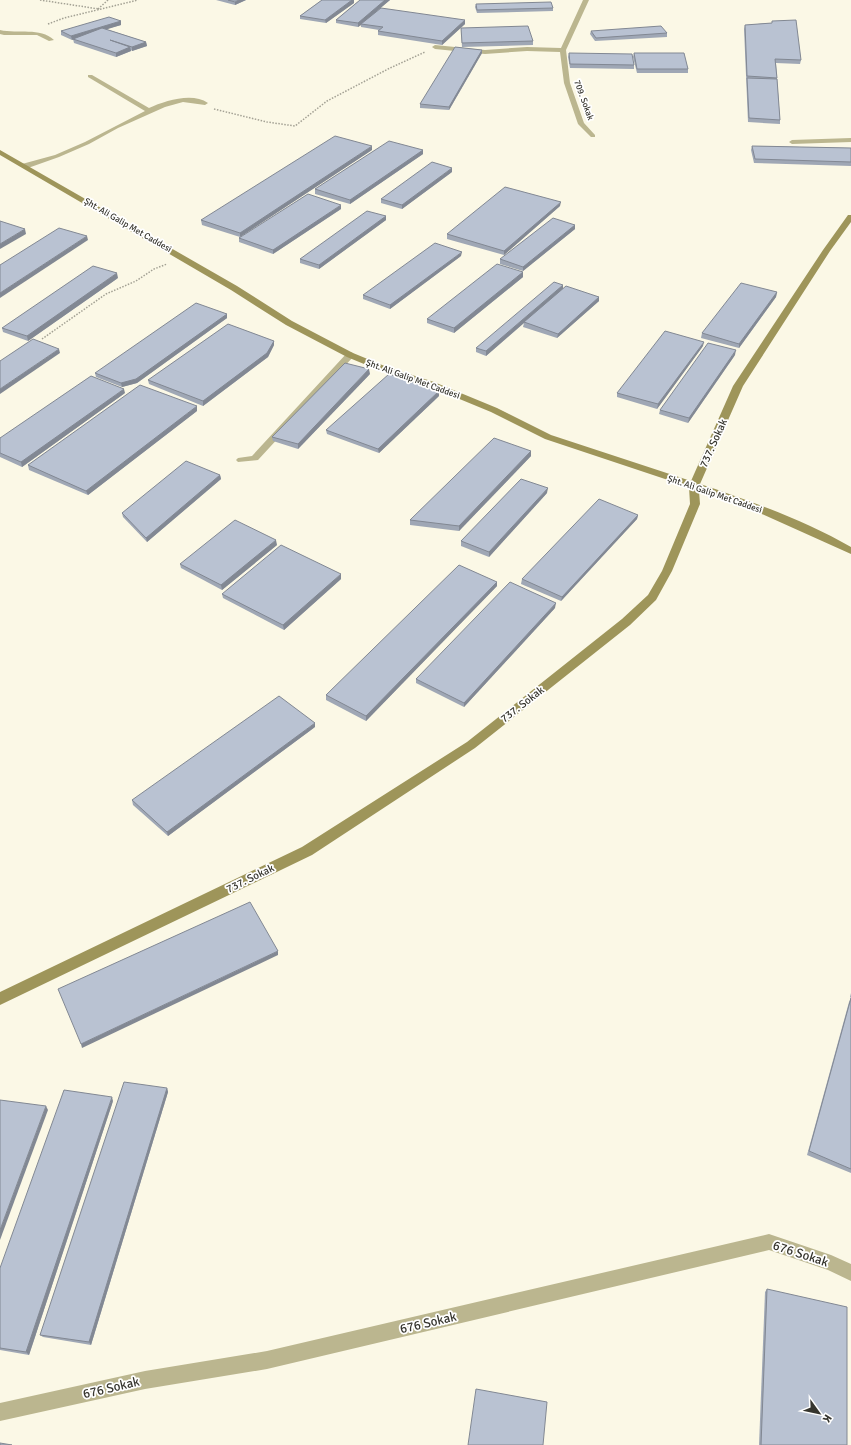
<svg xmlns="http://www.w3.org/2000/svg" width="851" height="1445" font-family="Signika,sans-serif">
<rect width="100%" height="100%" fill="#fbf8e6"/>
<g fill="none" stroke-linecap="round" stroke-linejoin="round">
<g stroke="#a3a194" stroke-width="1.5" stroke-dasharray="1.5 1.5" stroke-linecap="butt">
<polyline points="40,0 99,9"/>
<polyline points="108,0 97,10 138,0"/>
<polyline points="48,24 64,18 97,10"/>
<polyline points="214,109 267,122 295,126 327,101 390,68 425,52"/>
<polyline points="42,339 106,294 136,281 154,269 167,264"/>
</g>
<g fill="#bbb68f" fill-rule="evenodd">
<polygon points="583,0 589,0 566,50 570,83 584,123 595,135 595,137 591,137 578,124 564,83 560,52 527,51 485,54 435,49 432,47 435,45 485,50 527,47 561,48"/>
<path d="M0,30C18,34 40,27 54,40L49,41L37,35H4L0,34Z"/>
<path d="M88,75H92L149,108C165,101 192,92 208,103L205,105L183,102L165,107L118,128L89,144L59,157L28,168H22V164L55,155L85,142L145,111L88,77Z"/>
<polygon points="851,138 851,142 792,144 789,142 792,140"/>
<polygon points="350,352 353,353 354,355 353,357 258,460 238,462 236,460 238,458 252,456 347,353"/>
</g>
<polygon fill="#bbb68f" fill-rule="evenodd" points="769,1234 831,1255 851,1264 851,1281 828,1270 769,1250 267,1369 145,1389 0,1421 0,1403 145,1371 267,1351"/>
<path fill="#9e955a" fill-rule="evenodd" d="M0,150L237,286L292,321L353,353L387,367L434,382L497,408L551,435L691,481L733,386L823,250L848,215H851V222L830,251L743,386L700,484C751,501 804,520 851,547V554L742,505L699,491L700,504L672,571L656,600L630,625L475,748L312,855L0,1005V992L302,847L467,742L622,619L648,595L662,571L690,504L689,487L545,439L491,412L428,386L381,371L347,357L286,325L231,290L0,155Z"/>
</g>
<g fill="#9fa7b5">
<polygon points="216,0 246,0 235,5"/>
<polygon points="322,0 354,0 354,3 326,23 300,19 300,16"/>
<polygon points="360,0 390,0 376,11 465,24 442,45 378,35 378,31 379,30 361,27 361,25 358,27 336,23 336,20"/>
<polygon points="476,4 553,8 553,11 477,13 475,7"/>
<polygon points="121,21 121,25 106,29 146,42 147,46 132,51 131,50 131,51 116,57 74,43 73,39 72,40 61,35 61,31"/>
<polygon points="772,21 801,60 800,64 776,63 780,120 780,124 748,122 744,29 745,25 772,23"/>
<polygon points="461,28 533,41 533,45 462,47"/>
<polygon points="591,31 667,33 667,37 595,41 590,34"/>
<polygon points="482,50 482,53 449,110 420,108 420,104"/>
<polygon points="569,53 634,65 634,69 570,68 568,57"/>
<polygon points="634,53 688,69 688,73 637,73 633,57"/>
<polygon points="752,146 851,148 851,166 754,163 751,150"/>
<polygon points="372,150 240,237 202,225 201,220"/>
<polygon points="423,150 423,154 350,204 315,194 315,189"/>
<polygon points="452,172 402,209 381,203 381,199"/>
<polygon points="560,206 504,255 447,239 447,234"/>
<polygon points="341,209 273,254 239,242 239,238"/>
<polygon points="386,216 386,220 319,269 300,263 300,259"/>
<polygon points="575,225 575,229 523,271 500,264 500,259"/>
<polygon points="461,256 390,309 363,299 363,295"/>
<polygon points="523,272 523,277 454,333 427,323 427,319"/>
<polygon points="118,278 28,341 3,332 2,328"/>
<polygon points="563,285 563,288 599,297 599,301 557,338 523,327 524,323 486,356 476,352 476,348"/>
<polygon points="777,292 776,297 739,348 701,338 702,333"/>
<polygon points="227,314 227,318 137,383 122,387 96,377 95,373"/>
<polygon points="274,345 268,357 203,406 149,384 148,380"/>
<polygon points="703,346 657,409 617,397 617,393"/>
<polygon points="735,355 688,423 659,414 660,410"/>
<polygon points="370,374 298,449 273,441 272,437"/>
<polygon points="125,393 22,467 0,457 0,438"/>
<polygon points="439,396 379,453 327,434 326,430"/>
<polygon points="197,411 88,495 29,470 28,465"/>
<polygon points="531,451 531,456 459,531 410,525 410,520"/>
<polygon points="220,475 221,479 147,542 123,517 122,513"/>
<polygon points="547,493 489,557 461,546 461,541"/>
<polygon points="638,515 637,519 561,601 521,584 522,579"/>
<polygon points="277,545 222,590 181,568 180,564"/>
<polygon points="341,579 284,630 223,598 222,594"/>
<polygon points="497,582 497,586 366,721 326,700 326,695"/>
<polygon points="555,608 464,707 416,683 416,679"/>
<polygon points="315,727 168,836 133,805 132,800"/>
<polygon points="851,993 851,1173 807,1155 849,1002 851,998 850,997"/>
<polygon points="167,1088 168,1092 91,1345 43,1337 40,1335"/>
<polygon points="113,1101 29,1355 0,1350 0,1268"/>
<polygon points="767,1289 847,1445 759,1445 765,1292"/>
</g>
<g fill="#828893">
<polygon points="239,0 246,0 235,5 235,2"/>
<polygon points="352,0 354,0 354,3 326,23 325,20"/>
<polygon points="385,0 390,0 362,24 361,24 361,25 358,27 358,23"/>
<polygon points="465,20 465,24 442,45 442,41"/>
<polygon points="121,21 121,25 72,40 71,36"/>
<polygon points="146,42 147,46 132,51 132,47"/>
<polygon points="130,47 131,51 116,57 116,53"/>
<polygon points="482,50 482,53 449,110 449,107"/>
<polygon points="372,146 372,150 240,237 240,233"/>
<polygon points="423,150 423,154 350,204 350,200"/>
<polygon points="452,168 452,172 402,209 402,205"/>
<polygon points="561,202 560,206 504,255 504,251"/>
<polygon points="341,205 341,209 273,254 273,250"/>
<polygon points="386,216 386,220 319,269 319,265"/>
<polygon points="575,225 575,229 523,271 523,267"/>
<polygon points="25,229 26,234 0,249 0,244"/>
<polygon points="87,236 88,240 0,298 0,293"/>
<polygon points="462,252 461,256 390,309 390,305"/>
<polygon points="523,272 523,277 454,333 454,328"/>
<polygon points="117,273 118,278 28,341 27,336"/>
<polygon points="563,285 563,289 486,356 486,351"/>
<polygon points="777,292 776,297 739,348 739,344"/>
<polygon points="599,297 599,301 557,338 558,334"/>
<polygon points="227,314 227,318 137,383 122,387 121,383"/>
<polygon points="274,341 274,345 268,357 203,406 203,401"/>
<polygon points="704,342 703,346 657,409 658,404"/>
<polygon points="59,349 60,353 0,394 0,389"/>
<polygon points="736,350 735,355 688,423 689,418"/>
<polygon points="369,369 370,374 298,449 298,444"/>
<polygon points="124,389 125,393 22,467 21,462"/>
<polygon points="439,391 439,396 379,453 378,449"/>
<polygon points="197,406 197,411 88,495 86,491"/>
<polygon points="531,451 531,456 459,531 459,526"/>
<polygon points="220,475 221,479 147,542 146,538"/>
<polygon points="548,488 547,493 489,557 489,552"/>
<polygon points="638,515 637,519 561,601 562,597"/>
<polygon points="276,540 277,545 222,590 221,585"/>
<polygon points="341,574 341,579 284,630 283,625"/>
<polygon points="497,582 497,586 366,721 366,716"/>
<polygon points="556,603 555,608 464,707 464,703"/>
<polygon points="315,723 315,727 168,836 167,832"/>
<polygon points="278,951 278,955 82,1048 81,1044"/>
<polygon points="167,1088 168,1092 91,1345 89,1342"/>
<polygon points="112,1097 113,1101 29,1355 26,1352"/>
<polygon points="46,1106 48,1110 0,1240 0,1230"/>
</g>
<g fill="#b9c2d2" stroke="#828893">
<polygon points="228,0 239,0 235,2"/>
<polygon points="322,0 352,0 325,20 300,16"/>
<polygon points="360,0 385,0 358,23 336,20"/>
<polygon points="551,2 553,8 477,10 476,4"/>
<polygon points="381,8 465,20 442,41 378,31 383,27 361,24"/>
<polygon points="109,17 121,21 71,36 61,31"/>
<polygon points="796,20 801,60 775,59 777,78 747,76 745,25 772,23 772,21"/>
<polygon points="528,26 533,41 462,43 461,28"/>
<polygon points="661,26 667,33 596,38 591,31"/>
<polygon points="102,28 146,42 132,47 110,40 130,47 116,53 73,39"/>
<polygon points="455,47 482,50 449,107 420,104"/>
<polygon points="569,53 632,54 634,65 570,64"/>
<polygon points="634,53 684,53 688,69 637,69"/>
<polygon points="747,78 777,79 780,120 749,118"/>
<polygon points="335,136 372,146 240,233 201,220"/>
<polygon points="389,141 423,150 350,200 315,189"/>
<polygon points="752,146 851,148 851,162 755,159"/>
<polygon points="432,162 452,168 402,205 381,199"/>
<polygon points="505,187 561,202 504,251 447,234"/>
<polygon points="308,194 341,205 273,250 239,238"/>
<polygon points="367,211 386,216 319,265 300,259"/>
<polygon points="553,218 575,225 523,267 500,259"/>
<polygon points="0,221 25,229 0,244"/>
<polygon points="59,228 87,236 0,293 0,265"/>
<polygon points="435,243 462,252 390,305 363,295"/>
<polygon points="497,264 523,272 454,328 427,319"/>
<polygon points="93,266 117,273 27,336 2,328"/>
<polygon points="554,282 563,285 486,351 476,348"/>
<polygon points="741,283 777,292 739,344 702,333"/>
<polygon points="566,286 599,297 558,334 524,322"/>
<polygon points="196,303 227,314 136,379 121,383 95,373"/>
<polygon points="228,324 274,341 267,353 203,401 148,380"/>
<polygon points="665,331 704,342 658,404 617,393"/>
<polygon points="33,339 59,349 0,389 0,361"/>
<polygon points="708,343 736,350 689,418 660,410"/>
<polygon points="345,363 369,369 298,444 272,437"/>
<polygon points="389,374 439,391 378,449 326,430"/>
<polygon points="91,376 124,389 21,462 0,453 0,438"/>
<polygon points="140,385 197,406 86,491 28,465"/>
<polygon points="494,438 531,451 459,526 410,520"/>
<polygon points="186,461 220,475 146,538 122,513"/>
<polygon points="521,479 548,488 489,552 461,541"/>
<polygon points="599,499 638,515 562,597 522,579"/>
<polygon points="235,520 276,540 221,585 180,564"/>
<polygon points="281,545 341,574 283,625 222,594"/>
<polygon points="459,565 497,582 366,716 326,695"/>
<polygon points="510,582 556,603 464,703 416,679"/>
<polygon points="279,696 315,723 167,832 132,800"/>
<polygon points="250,902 278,951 81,1044 58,989"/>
<polygon points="851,998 851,1169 809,1151"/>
<polygon points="124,1082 167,1088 89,1342 40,1335"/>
<polygon points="64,1090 112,1097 26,1352 0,1348 0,1268"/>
<polygon points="0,1100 46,1106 0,1230"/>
<polygon points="767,1289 847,1307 847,1445 761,1445"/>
<polygon points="476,1389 547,1402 543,1445 468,1445"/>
<polygon points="0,1443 12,1445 0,1445"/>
</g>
<g text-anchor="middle" stroke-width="3.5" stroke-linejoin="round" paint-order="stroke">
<g font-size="9" fill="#36352e" stroke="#fff">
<text transform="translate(584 100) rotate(70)" y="3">709. Sokak</text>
<text transform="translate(128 225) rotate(30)" y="3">Şht. Ali Galip Met Caddesi</text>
<text transform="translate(413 379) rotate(20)" y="3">Şht. Ali Galip Met Caddesi</text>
<text transform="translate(715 494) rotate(19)" y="3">Şht. Ali Galip Met Caddesi</text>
</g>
<g font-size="11" fill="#36352e" stroke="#fff">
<text transform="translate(713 443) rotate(-66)" y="4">737. Sokak</text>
<text transform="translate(522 704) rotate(-38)" y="4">737. Sokak</text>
<text transform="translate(250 878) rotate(-26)" y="4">737. Sokak</text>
</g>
<g font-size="13" fill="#36352e" stroke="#fff">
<text transform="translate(801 1253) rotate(18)" y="5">676 Sokak</text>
<text transform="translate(428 1322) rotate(-13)" y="5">676 Sokak</text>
<text transform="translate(111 1387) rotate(-13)" y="5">676 Sokak</text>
</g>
</g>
<g transform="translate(819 1413) rotate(123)" stroke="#ffffff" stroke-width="3" paint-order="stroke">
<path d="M0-3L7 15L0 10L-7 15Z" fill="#36352e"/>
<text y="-6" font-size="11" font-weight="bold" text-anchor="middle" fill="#36352e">K</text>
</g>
</svg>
